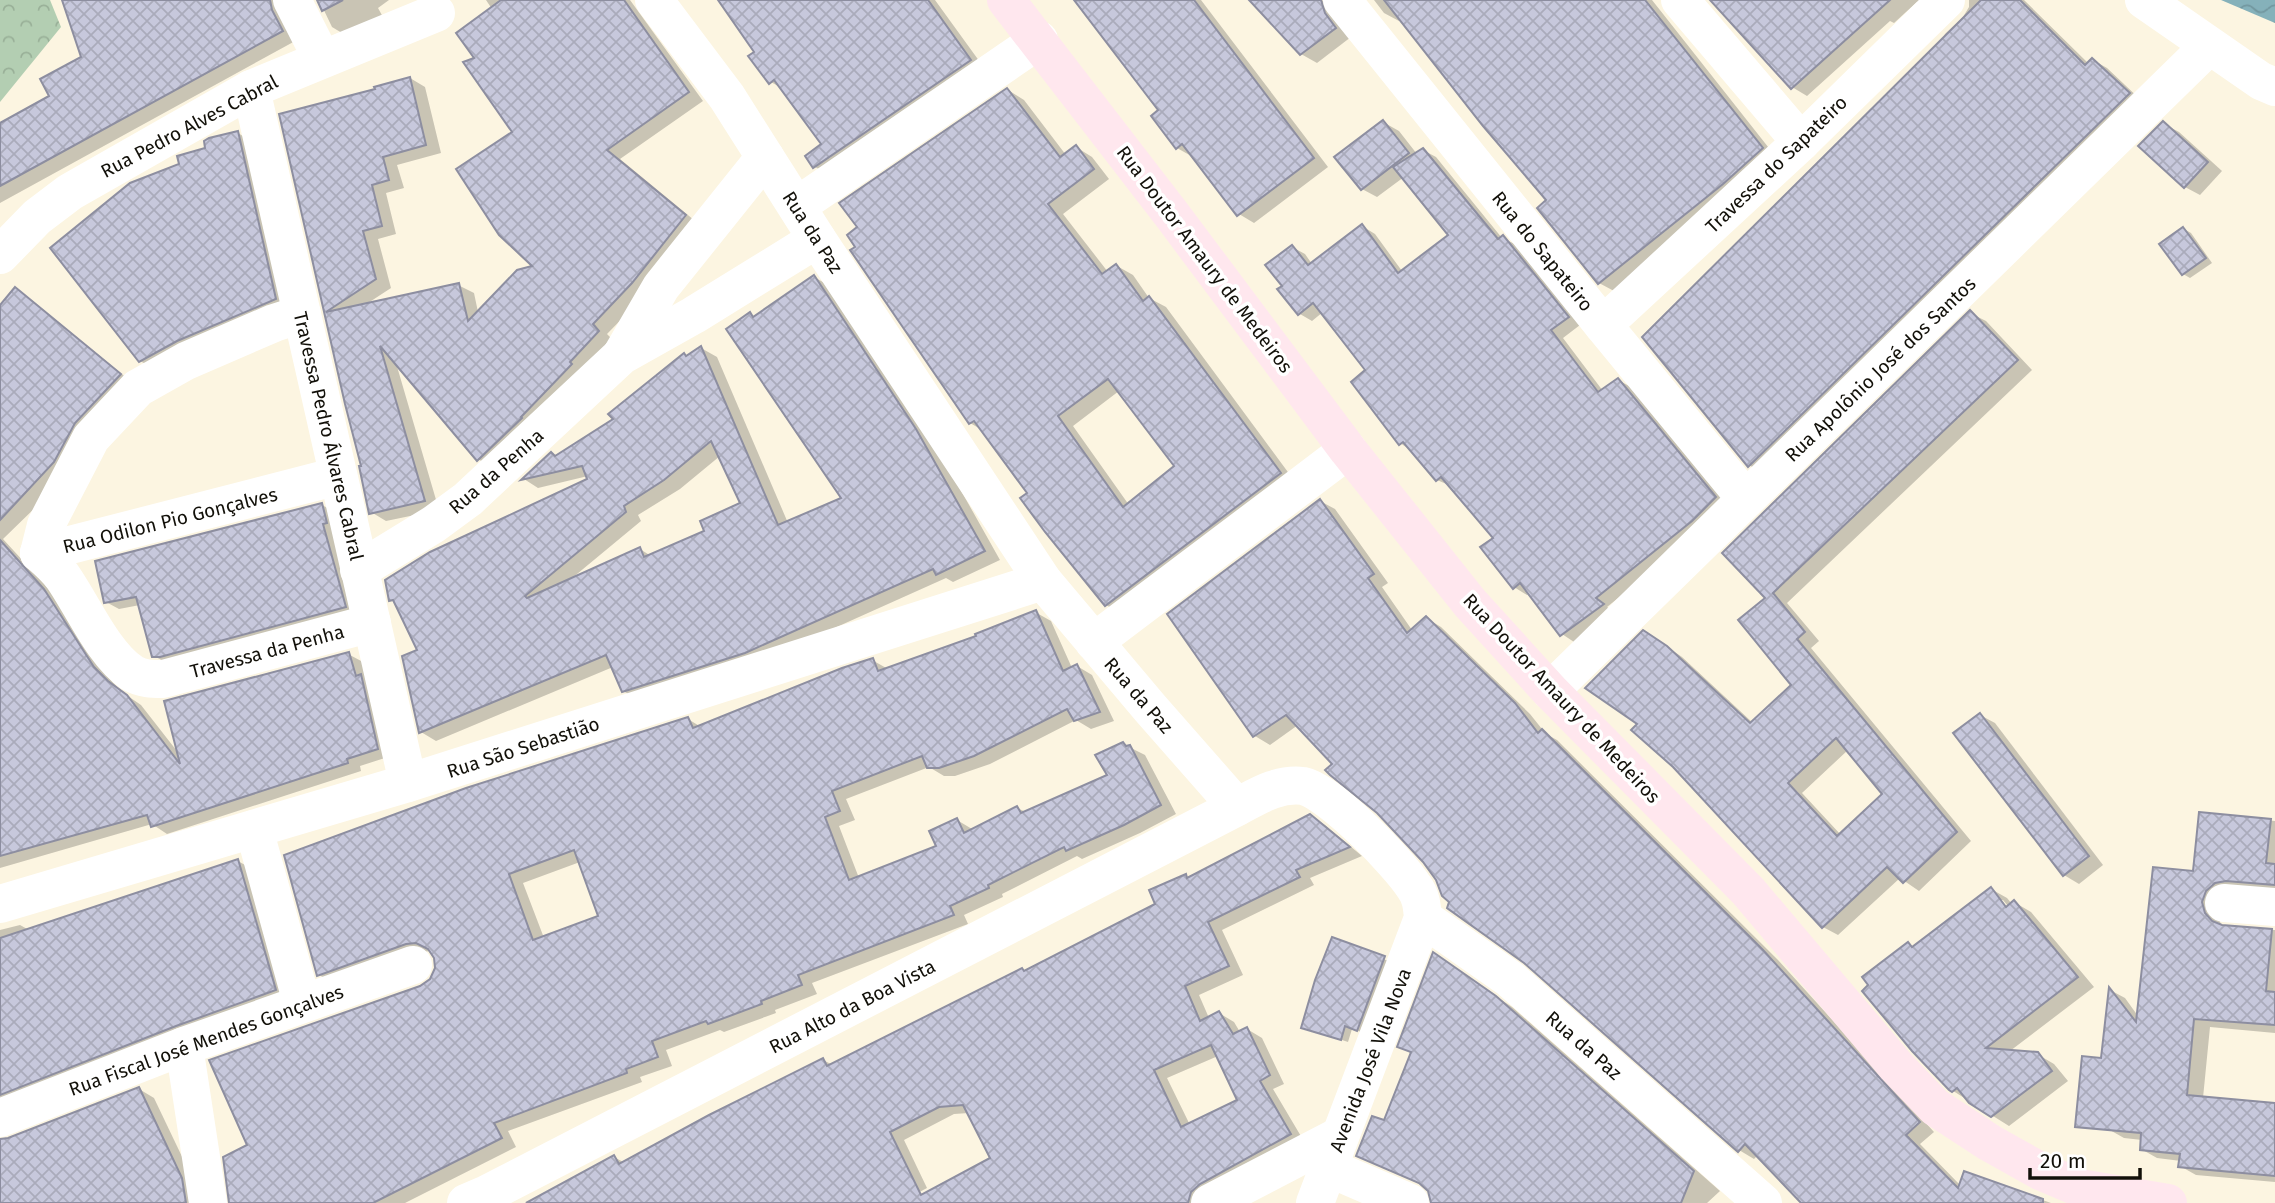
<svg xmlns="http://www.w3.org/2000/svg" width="2275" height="1203" font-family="'Fira Sans',sans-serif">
<defs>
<pattern id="forest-crowns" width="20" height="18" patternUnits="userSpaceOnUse" patternTransform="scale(1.75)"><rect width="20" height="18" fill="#b3ceb2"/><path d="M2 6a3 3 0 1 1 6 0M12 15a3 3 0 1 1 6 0" fill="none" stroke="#99b098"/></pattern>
<pattern id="water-waves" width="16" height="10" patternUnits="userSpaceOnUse" patternTransform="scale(1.75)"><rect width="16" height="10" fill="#85b1ba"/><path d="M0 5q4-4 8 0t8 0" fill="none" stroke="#72979f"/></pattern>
<pattern id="building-cross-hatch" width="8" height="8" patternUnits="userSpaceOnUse" patternTransform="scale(1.75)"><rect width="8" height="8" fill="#c7c8dc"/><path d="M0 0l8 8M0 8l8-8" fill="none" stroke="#aaabbb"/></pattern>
</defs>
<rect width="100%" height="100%" fill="#fcf5e1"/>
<polygon fill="url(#forest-crowns)" points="0,0 50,0 61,27 0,102"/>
<polygon fill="url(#water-waves)" points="2221,0 2275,0 2275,23"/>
<g fill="#0003" fill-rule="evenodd">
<polygon points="64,0 288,0 297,40 0,203 0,125 51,96 83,57"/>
<polygon points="319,0 389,0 378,8 383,17 347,36 332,27"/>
<polygon points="486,0 630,0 703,101 620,159 700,225 648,292 607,334 613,340 493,468 478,459 396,363 439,510 386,521 371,512 363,467 346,404 281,116 377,90 410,78 425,87 441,153 397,165 404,188 386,193 396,234 378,239 391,288 365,305 458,285 474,293 478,312 536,267 514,132 477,59 492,9"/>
<polygon points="736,0 935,0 985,69 830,175 815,167 824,144 783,89 771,82"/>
<polygon points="1085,0 1201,0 1328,167 1254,223 1239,214 1193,157 1177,148 1160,111"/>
<polygon points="1251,0 1322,0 1351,37 1317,63 1301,54"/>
<polygon points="1374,0 1652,0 1776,157 1614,291 1599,283 1548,201 1401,19 1399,21 1384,13"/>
<polygon points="1712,0 1938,0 1917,2 1894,23 1890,21 1807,96 1792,87"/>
<polygon points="1969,0 2024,0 2089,64 2093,60 2107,68 2143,102 1764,474 1749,465 1945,34 1963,17 1969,7"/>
<path d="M1008,90L1024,100L1066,155L1076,147L1092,157L1109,179L1063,214L1108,272L1117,266L1133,275L1149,298L1166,307L1296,483L1122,614L1106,605L1030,493L984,431L970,423ZM1119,391L1177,467L1129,505L1073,426Z"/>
<polygon points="1383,122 1399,131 1417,154 1423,150 1436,157 1502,238 1515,244 1580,325 1563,338 1603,391 1618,380 1631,387 1728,505 1705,528 1607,607 1615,612 1574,642 1562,634 1530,592 1527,595 1514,587 1495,538 1451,486 1437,480 1412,451 1400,443 1368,371 1323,312 1312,321 1300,314 1284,286 1292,247 1305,254 1312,264 1362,226 1375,234 1402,271 1450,235 1404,177 1377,197 1362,189"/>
<polygon points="2164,124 2179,132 2222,171 2200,195 2185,187"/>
<polygon points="238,133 254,143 292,308 157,370 140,361 181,165"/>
<polygon points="2184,229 2191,233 2212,263 2190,278 2183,274"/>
<path d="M814,277L830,286L932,439L1000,560L953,582L946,578L761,661L639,700L623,691L613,667L436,741L421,732L419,650L397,603L391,600L589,480L588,476L538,488L524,479L551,454L557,457L616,420L701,348L717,357L788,523L844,498L750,314L756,318ZM720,456L742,504L707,532L651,556L640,549L571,579L641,521L638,515L680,489Z"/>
<polygon points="15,290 29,298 134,384 40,503 3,539 58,599 108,677 122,692 141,705 180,755 348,654 363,662 391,756 360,766 361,771 167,834 152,824 0,868 0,307"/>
<path d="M1970,313L1986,321L2032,370L1787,603L1819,641L1811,648L1971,841L1919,891L1900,878L1838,935L1823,927L1640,723L1659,641L1682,657L1753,723L1794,685L1768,598ZM1848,750L1884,794L1841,835L1802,793Z"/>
<polygon points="1320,501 1335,509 1388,583 1382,587 1412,630 1426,618 1441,627 1530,714 1546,734 1557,740 1778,960 1934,1132 1920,1144 1961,1186 1965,1173 2051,1203 1803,1203 1758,1155 1754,1159 1739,1150 1526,961 1451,901 1424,861 1298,725 1270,745 1255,736"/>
<polygon points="322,505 335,512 358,614 167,663 154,656 140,605 119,609 106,602"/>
<path d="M1035,612L1051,621L1072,668L1077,666L1092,675L1114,721L1091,729L1076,720L990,764L955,776H944L929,767L846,799L855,820L839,826L859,878L938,847L957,820L972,829L1017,808L1026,812L1109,776L1123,744L1145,755L1176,814L1140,833L1082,859L1077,856L1002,894L1003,897L964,915L968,924L812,983L817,994L775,1010L776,1013L724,1032L720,1030L666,1050L672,1066L640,1077L642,1082L508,1131L516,1147L405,1203H231L249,1146L431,980L436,969L435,958L431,951L422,952L334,983L319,975L688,719L701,727L872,660L888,669L978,637ZM580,862L600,917L544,938L523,883Z"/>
<polygon points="1980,715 1995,723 2103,865 2079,884 2064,875"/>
<polygon points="2201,814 2275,821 2275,892 2218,910 2220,922 2223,927 2275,930 2275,1033 2210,1027 2203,1098 2275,1104 2275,1182 2196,1175 2180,1166 2181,1161 2157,1158 2141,1149 2142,1140 2124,1138 2108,1129 2110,990 2125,998 2138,1016 2194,872"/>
<path d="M1310,816L1325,825L1362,856L1310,878L1314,885L1222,930L1243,975L1199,995L1209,1018L1219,1013L1234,1022L1240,1032L1247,1029L1262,1038L1284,1084L1273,1089L1305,1143L1205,1203H928L993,1158L969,1113L954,1114L904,1140L927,1188L899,1203H528L614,1157L625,1163L823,1060L833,1065L1026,972L1158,905L1185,876L1190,878ZM1218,1056L1240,1101L1190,1125L1167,1078Z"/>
<polygon points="238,861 252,869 289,998 0,1105 0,930 20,925 29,930"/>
<path d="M1991,889L2007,898L2012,904L2014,902L2031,912L2094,987L2010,1051L2037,1054L2054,1064L2068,1081L2009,1126L1950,1089L1908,944L1914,948ZM1999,900H2003L2013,912L2010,914Z"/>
<polygon points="1333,939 1391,962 1364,1033 1352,1029 1348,1042 1303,1027"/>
<polygon points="1434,955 1512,1007 1720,1191 1707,1203 1433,1203 1426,1187 1358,1155 1385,1123 1412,1054 1400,1046"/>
<polygon points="139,1089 154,1098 197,1188 199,1203 0,1203 0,1148"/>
</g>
<g fill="url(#building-cross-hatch)" stroke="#8d8ea0" stroke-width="2" fill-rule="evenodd">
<polygon points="62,0 270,0 272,10 283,31 0,186 0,123 49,96 40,79 81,57"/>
<polygon points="317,0 343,0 322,11"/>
<polygon points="501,0 624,0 689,92 607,150 686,215 632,283 593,324 599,331 570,362 572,364 521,417 522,418 477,461 380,346 425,501 369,514 359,466 361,466 345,404 279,114 375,89 374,87 410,77 426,145 383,157 389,180 372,185 382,226 363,231 376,279 326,312 459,283 468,321 517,270 532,266 499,235 456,169 512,132 463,62 474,58 456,33"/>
<polygon points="718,0 928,0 971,60 813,168 805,156 821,144 774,80 769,84 748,56 754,52"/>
<polygon points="1074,0 1194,0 1314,158 1237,216 1182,144 1176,149 1151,116 1158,110"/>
<polygon points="1249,0 1321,0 1325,13 1336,28 1300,55"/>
<polygon points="1384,0 1645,0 1763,148 1723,184 1598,284 1537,208 1546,200 1483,126"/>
<polygon points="1710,0 1890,0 1791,89"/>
<polygon points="1981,0 2020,0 2085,65 2092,58 2130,93 1748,467 1642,337"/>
<path d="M1007,88L1060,157L1076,145L1094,169L1048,204L1102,274L1116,264L1143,301L1149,296L1281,473L1105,606L1045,532L1020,498L1027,493L974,421L969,424L850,250L855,247L847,235L857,227L839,203ZM1108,379L1174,466L1123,507L1058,416Z"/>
<polygon points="1383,120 1409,153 1361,190 1334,157"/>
<polygon points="2163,121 2208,162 2184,188 2138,146"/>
<polygon points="238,131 276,299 177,341 139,362 50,248 130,183 179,164 177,156 205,148 204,141 209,138"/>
<polygon points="1423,148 1498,239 1503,235 1569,317 1551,330 1598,392 1618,378 1716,497 1692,521 1596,598 1604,604 1560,636 1520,583 1513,589 1480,547 1493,538 1441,477 1436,481 1403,442 1399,445 1351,382 1365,370 1313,303 1298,315 1277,289 1282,286 1265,265 1292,245 1308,265 1362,224 1398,273 1448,235 1393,167"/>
<polygon points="2183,227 2206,258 2182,275 2159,244"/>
<path d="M814,275L916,429L985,551L936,575L933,569L745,653L622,692L606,655L419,733L402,656L417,650L393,600L389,601L385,580L430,552L587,479L582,466L521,480L551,452L555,456L613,419L608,414L684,353L686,356L701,346L778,525L841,498L726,329L750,312L753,317ZM711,441L740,503L700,521L704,531L644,557L640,547L527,598L525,596L626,512L624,506L664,480Z"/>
<polygon points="15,287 121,374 75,423 54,462 0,520 0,305"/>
<path d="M1970,310L2018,360L1773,593L1805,632L1797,639L1957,832L1903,883L1887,867L1822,928L1673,767L1631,730L1637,724L1585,688L1643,630L1667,646L1750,723L1791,685L1738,620L1765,598L1722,553ZM1836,738L1882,794L1837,836L1788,783Z"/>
<polygon points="1320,499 1374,574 1368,578 1407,633 1426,616 1515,703 1538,733 1542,729 1763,950 1920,1122 1906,1135 1958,1188 1964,1171 2043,1199 2043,1203 1801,1203 1745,1144 1738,1152 1524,963 1447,908 1449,902 1442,896 1436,880 1423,862 1377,813 1330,775 1325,770 1332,764 1286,715 1253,737 1167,614"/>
<polygon points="322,503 327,523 323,524 346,607 160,657 152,657 136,597 104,603 95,561"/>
<polygon points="0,540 44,589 94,667 108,681 127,695 180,764 164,701 349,652 356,676 361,674 378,749 347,759 348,763 151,827 147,815 0,856"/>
<path d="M1036,610L1063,671L1077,664L1100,712L1074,721L1067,709L974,756L939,768H927L922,756L832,791L840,811L825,817L849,880L936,846L929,831L957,818L964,833L1017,806L1021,813L1107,775L1095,755L1123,742L1126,746L1130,745L1161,805L1124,825L1066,851L1064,847L988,885L989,888L950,906L954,915L798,975L802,985L761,1001L762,1004L708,1024L706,1021L652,1041L658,1057L626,1069L627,1073L494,1123L502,1138L373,1203H229L223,1157L247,1145L209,1060L420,986L430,979L435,968L434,958L428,949L416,943L406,944L317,976L284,855L466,788L688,717L693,728L842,668L873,658L878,671L976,636L975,634ZM574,850L598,916L533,940L509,874Z"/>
<polygon points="1980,713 2089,856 2063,876 1953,733"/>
<polygon points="2199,812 2271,819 2266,863 2275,864 2275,885 2226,881 2215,883 2206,891 2202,902 2205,913 2212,921 2222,925 2272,929 2266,991 2275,992 2275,1025 2194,1019 2187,1095 2275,1103 2275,1176 2178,1167 2180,1154 2140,1150 2141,1133 2075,1127 2082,1056 2101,1058 2109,987 2136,1022 2153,867 2193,871"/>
<path d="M1310,814L1350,847L1296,870L1300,877L1208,922L1229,966L1185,986L1200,1021L1219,1011L1233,1034L1247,1027L1270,1075L1260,1081L1291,1134L1200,1184L1191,1192L1188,1203H526L614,1155L619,1164L709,1115L823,1058L827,1066L1022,968L1024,971L1155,904L1149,890L1186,874L1187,878ZM1211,1045L1237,1100L1181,1127L1154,1070ZM963,1105L990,1158L921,1195L890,1132L939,1107Z"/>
<polygon points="238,859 276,990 176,1026 0,1095 0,938"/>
<polygon points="1991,887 2006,907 2014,900 2078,977 1986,1048 2038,1052 2052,1071 1991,1117 1969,1103 1957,1088 1952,1092 1949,1090 1912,1051 1862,991 1868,985 1862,977 1908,942 1912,947"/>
<polygon points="1332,937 1385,956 1357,1031 1345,1026 1341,1040 1301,1028 1315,980"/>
<polygon points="1433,952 1496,996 1694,1171 1681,1203 1431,1203 1428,1191 1419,1183 1356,1156 1372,1116 1384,1120 1411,1052 1397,1047"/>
<polygon points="139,1087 182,1178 186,1203 0,1203 0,1139 8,1138"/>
</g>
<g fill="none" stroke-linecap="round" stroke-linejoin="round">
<g stroke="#fff" stroke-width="38">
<polyline points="292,0 322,59"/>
<path d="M654,0L727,97L817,239L1043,581L1150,708L1237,807C1258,796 1278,783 1303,786C1329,791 1399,863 1414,887C1421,896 1422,906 1423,918L1315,1203"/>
<polyline points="1342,0 1603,325 1746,499"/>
<polyline points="1680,0 1801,142"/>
<polyline points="2144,0 2261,81 2275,87"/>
<polyline points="251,89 408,783"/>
<polyline points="797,206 1039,40"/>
<polyline points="0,255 37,217 70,192 251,89 436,13"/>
<polyline points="1603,325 1801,142 1946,0"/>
<polyline points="622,354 661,287 765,157"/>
<path d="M39,553C47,560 56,568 62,576C82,604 103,654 132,673C142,679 152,679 163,679L372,623"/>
<polyline points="39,553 46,525 91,438 138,388 186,361 274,323 302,314"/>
<polyline points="39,553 338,476"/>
<polyline points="359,570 434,524 468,499 621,356 694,315 817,239"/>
<polyline points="1094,642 1348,450"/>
<polyline points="1550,691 2209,46"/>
<polyline points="254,829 302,1003"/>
<polyline points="2224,903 2275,907"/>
<polyline points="0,904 408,783 1043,581"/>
<polyline points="1423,918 1510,979 1763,1203"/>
<polyline points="184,1046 208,1203"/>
<polyline points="0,1118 184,1046 413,965"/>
<polyline points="1329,1168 1410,1203"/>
<polyline points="466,1203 487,1194 1237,807"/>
<polyline points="1210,1203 1339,1136"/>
</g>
<polyline stroke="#ffe7ee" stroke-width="38" points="1006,0 1172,215 1348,450 1470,603 1550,691 1748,891 1896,1066 1935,1107 1990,1143 2040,1171 2080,1188 2168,1203"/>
</g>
<g text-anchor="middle" stroke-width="7" stroke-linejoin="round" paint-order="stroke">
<g font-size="19" fill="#121009" stroke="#fff">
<text transform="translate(189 126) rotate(-28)" y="7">Rua Pedro Alves Cabral</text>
<text transform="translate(1776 164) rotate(-44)" y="7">Travessa do Sapateiro</text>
<text transform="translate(813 232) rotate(57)" y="7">Rua da Paz</text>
<text transform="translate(1543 251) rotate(51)" y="7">Rua do Sapateiro</text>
<text transform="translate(1205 259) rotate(53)" y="7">Rua Doutor Amaury de Medeiros</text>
<text transform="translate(1880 369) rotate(-44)" y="7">Rua Apolônio José dos Santos</text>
<text transform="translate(329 436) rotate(77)" y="7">Travessa Pedro Álvares Cabral</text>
<text transform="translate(496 471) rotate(-41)" y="7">Rua da Penha</text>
<text transform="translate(170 520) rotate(-14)" y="7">Rua Odilon Pio Gonçalves</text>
<text transform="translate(267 651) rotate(-15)" y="7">Travessa da Penha</text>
<text transform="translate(1139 695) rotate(49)" y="7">Rua da Paz</text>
<text transform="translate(1562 698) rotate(47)" y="7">Rua Doutor Amaury de Medeiros</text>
<text transform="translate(523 747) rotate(-18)" y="7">Rua São Sebastião</text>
<text transform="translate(852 1006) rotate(-27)" y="7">Rua Alto da Boa Vista</text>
<text transform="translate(206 1040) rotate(-20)" y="7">Rua Fiscal José Mendes Gonçalves</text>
<text transform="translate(1584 1045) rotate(41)" y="7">Rua da Paz</text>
<text transform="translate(1370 1060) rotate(-69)" y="7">Avenida José Vila Nova</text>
</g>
</g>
<path d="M2030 1168v10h110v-10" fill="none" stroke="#121009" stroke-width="3.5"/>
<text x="2040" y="1168" font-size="21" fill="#121009" stroke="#ffffff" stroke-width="5" paint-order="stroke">20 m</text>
</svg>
